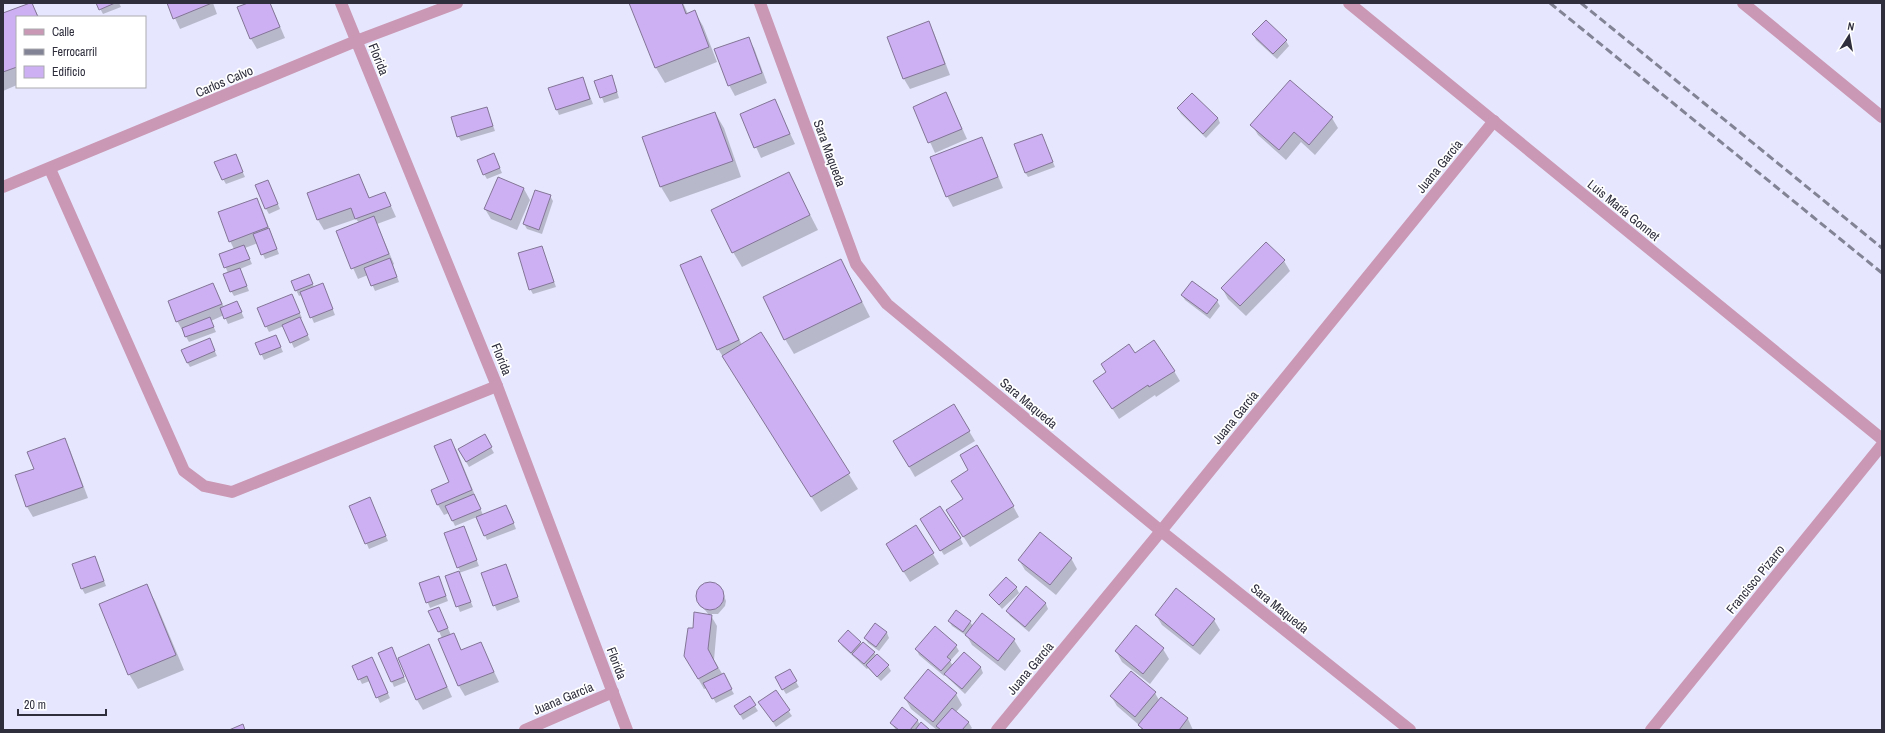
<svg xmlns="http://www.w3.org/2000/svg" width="1885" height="733" font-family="'Archivo Narrow',sans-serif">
<rect width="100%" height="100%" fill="#e6e7fe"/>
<g fill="#0003">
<polygon points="31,3 39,17 17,17 17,85 3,91 3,14"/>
<polygon points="97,3 119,3 121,7 103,14"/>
<polygon points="168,3 213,3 217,14 180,29"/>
<polygon points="251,3 270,3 285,38 257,49 251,39"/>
<polygon points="630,3 683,3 688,14 694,11 703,26 717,62 665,83 656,68"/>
<polygon points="928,22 934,33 950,75 910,89 904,79 888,37"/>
<polygon points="1253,34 1286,41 1289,46 1277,59 1256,40"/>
<polygon points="748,38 754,48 767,83 735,96 729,85"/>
<polygon points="583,78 593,104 559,115 557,110"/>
<polygon points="596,82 614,82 619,98 604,103"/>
<polygon points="946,93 967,139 935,153 914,107"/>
<polygon points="775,101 795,144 761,158 741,114"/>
<polygon points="487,108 495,131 461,141 458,136"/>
<polygon points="1178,109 1218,118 1220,123 1206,138 1181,114"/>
<polygon points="715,113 724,128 741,177 670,202 661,187 643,137"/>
<polygon points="1332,118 1338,128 1315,155 1301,142 1286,160 1258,135 1252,125"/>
<polygon points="981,138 987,149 1003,188 953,207 947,196"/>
<polygon points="1044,140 1055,167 1028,177 1025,172"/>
<polygon points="235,155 245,177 226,184 223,179"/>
<polygon points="496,159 502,173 487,179 484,174"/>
<polygon points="789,174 818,230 742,267 733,252"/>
<polygon points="359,175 370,199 385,193 396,217 377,224 394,264 393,265 399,282 375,291 368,275 358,279 337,232 359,223 356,219 324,230 318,220 308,193"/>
<polygon points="498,178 524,189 530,200 517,230 491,219 485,209"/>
<polygon points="268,181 280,209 269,214 266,209"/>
<polygon points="550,196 553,201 542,234 527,229 524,224"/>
<polygon points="256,199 262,209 279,254 265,259 258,243 245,248 252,264 240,269 249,291 234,296 231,291 228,273 220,254 234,249 230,241"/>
<polygon points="542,247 556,287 533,294 530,289"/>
<polygon points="701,257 742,345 761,333 858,489 821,512 718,349"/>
<polygon points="841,260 870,317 794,354 785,339"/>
<polygon points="1284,261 1290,271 1246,316 1228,299 1222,288"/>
<polygon points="311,280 314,287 323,284 335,315 314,323 302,295 299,296 292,282"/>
<polygon points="213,284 224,307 237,302 244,318 228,324 224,315 211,321 216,332 189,342 177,321"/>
<polygon points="1182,295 1217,301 1220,306 1210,319 1185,300"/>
<polygon points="292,296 302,318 300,319 310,340 294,348 284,326 269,332 266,326"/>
<polygon points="276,336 283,352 264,360 257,344"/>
<polygon points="211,343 217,356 190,367 187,362"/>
<polygon points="1135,354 1174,371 1180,381 1156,397 1155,395 1119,419 1101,391"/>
<polygon points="969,431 975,441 915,477 894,441"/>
<polygon points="484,435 494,453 469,467 459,449"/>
<polygon points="64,439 70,450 88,498 33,517 27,507 16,476 35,469"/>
<polygon points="451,441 457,451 483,515 509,511 516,529 487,540 477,517 455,526 449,513 444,515 438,505 450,483"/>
<polygon points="372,504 388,541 369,549 351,506"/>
<polygon points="1013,506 1019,517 970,547 953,520"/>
<polygon points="924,524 960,538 963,544 944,555"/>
<polygon points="464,527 479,566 459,573 473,607 460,612 446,577 460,571 458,567"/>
<polygon points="933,554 939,564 910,582 893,555"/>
<polygon points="95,557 106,586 85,594 82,589"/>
<polygon points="1071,558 1077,569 1056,595 1025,570 1019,560"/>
<polygon points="508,571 520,602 497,611 482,574"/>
<polygon points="441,582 448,601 430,608 420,584"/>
<polygon points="713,584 722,590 726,601 725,606 718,614 710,614 717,626 714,660 734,694 716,703 707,688 704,689 685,656 693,629 709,615 697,600 698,590 702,585"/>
<polygon points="146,586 155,601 184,670 138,689 129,674"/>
<polygon points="1016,587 1019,593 1002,609 990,595"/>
<polygon points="1027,588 1046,604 1048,609 1029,632 1010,616 1007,611"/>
<polygon points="439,608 451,635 453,634 462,651 481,644 499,682 465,696 459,686 440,639 442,638 430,612"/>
<polygon points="957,611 970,622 973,626 982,614 1014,640 1021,651 1005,671 972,645 967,636 952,626 949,621"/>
<polygon points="1156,615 1214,620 1220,630 1200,655 1162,625"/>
<polygon points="875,624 887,633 889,638 879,651 868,643 865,638"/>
<polygon points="839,641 860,643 861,645 863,643 888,666 891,671 881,681 868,668 867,669 842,646"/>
<polygon points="429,646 452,697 423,710 417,700"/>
<polygon points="956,646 959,651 950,661 953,666 964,653 981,668 983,673 965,694 949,679 946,674 944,676 919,655 917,650"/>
<polygon points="1163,649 1169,659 1150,684 1122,662 1116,651"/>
<polygon points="394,653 406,682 394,687 392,682"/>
<polygon points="372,658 390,698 380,703 370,681 362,684 353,666"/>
<polygon points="789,670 799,687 786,694 776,678"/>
<polygon points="928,670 956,694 962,705 956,712 969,723 972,728 970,730 937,730 911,709 905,698"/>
<polygon points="775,692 792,716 776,727 763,707"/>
<polygon points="1155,693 1159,700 1161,698 1188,719 1193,730 1142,730 1139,725 1117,706 1111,696"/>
<polygon points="749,697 758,711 743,720 738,711"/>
<polygon points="903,709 918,721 920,725 929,730 896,730 891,723"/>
</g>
<g fill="#cdb0f3" stroke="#837596">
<polygon points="30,3 32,3 38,17 17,17 17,67 3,72 3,13"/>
<polygon points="96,3 115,3 99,10"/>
<polygon points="167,3 212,3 173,19"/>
<polygon points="248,3 270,3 280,27 250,39 237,7"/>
<polygon points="629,3 682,3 686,14 695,10 709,47 655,68"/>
<polygon points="1266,20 1287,40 1273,54 1252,34"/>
<polygon points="929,21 945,64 903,79 887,37"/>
<polygon points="749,37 762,73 728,86 714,49"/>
<polygon points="612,75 617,92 600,98 594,81"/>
<polygon points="583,77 590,99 556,110 548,88"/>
<polygon points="1290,80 1333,117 1309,145 1294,132 1279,150 1250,125"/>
<polygon points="946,92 962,129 928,143 913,107"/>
<polygon points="1192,93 1218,118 1203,134 1177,108"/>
<polygon points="775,99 790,134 754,148 740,114"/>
<polygon points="487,107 493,126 457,137 451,117"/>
<polygon points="715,112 733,161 660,187 642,137"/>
<polygon points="1042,134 1053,162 1025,173 1014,144"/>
<polygon points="982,137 998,177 946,197 930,157"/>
<polygon points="494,153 500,168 483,175 477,160"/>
<polygon points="236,154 243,172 222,180 214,162"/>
<polygon points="789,172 810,215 732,253 711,210"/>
<polygon points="359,174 369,198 385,192 391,206 355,219 351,208 317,220 307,193"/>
<polygon points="498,177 524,188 511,220 484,209"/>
<polygon points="268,180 278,204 265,209 255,185"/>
<polygon points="535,190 551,195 539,230 523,224"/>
<polygon points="257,198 268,227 229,242 218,212"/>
<polygon points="374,216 389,254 351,269 336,231"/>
<polygon points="269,228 277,249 261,255 253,234"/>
<polygon points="1266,242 1285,260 1240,306 1221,288"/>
<polygon points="244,245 250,259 224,268 219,254"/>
<polygon points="542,246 554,282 529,290 518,253"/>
<polygon points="701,256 739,340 717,350 680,265"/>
<polygon points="390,258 397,277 371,286 364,268"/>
<polygon points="841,259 862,302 784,340 763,297"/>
<polygon points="240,268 247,286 230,292 223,274"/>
<polygon points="309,274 313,284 295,291 291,281"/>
<polygon points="1192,281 1218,300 1207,314 1181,295"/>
<polygon points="213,283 222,304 176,322 168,301"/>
<polygon points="323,283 333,309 310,318 300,292"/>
<polygon points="292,294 300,313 265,327 257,308"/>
<polygon points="237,301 242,312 224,319 220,308"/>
<polygon points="210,317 214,327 185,337 182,328"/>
<polygon points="300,317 308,335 290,343 282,325"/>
<polygon points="761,332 850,473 811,497 722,356"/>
<polygon points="276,335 281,347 260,355 255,343"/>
<polygon points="210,338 215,351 187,363 181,350"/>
<polygon points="1154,340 1175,371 1149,387 1148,385 1112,409 1093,381 1106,372 1101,364 1129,344 1135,353"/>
<polygon points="954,404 970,431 909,467 893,441"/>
<polygon points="485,434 492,447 466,462 458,449"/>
<polygon points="65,438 83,487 26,507 15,475 34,469 27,452"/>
<polygon points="451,439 472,490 437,505 431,490 449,482 434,446"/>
<polygon points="977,445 1014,506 963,537 946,510 963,499 951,481 968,470 960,455"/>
<polygon points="474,494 481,509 452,521 445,506"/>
<polygon points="370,497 386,536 365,544 349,506"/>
<polygon points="506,505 514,523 484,536 476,517"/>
<polygon points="940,506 961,538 940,551 920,519"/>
<polygon points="916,525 934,553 903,572 886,544"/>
<polygon points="464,526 477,560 457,568 444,533"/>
<polygon points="1040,532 1072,558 1050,585 1018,560"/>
<polygon points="95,556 104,581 81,589 72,564"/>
<polygon points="506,564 518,597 493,606 481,573"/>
<polygon points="459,571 471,602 456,607 445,576"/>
<polygon points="439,576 446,596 426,603 419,583"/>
<polygon points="1006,577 1017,587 999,605 989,595"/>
<circle cx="710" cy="596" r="14"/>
<polygon points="147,584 176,655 128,675 99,604"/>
<polygon points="1026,586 1046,603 1025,627 1006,611"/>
<polygon points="1176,588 1215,619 1193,646 1155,615"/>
<polygon points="439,607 448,628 438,632 428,611"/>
<polygon points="956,610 971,621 963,632 948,621"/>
<polygon points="694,612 712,615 708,649 718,668 698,679 684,656 688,628 693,628"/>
<polygon points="982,613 1015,639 998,661 965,635"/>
<polygon points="875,623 887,632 876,647 864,638"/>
<polygon points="1136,625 1164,648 1143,674 1115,651"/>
<polygon points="935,626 957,645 947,657 951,660 941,671 915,649"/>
<polygon points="848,630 861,642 851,653 838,641"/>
<polygon points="454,633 461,650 481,642 494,672 458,686 438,639"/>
<polygon points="863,642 875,652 864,664 852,654"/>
<polygon points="429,644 447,687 416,700 398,658"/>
<polygon points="392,647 404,677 391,682 378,653"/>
<polygon points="964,652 981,667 962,689 944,674"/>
<polygon points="877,654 889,665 877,677 866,665"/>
<polygon points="372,657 388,693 376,698 367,676 358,680 352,666"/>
<polygon points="790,669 797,681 782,690 775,677"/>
<polygon points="928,669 957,693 933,722 904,698"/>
<polygon points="1131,671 1156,692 1135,717 1110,696"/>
<polygon points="724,673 732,689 712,699 703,683"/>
<polygon points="776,690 790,710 773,722 758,702"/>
<polygon points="750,696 756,705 740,715 734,706"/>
<polygon points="1161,697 1188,718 1179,730 1144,730 1138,725"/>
<polygon points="902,707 918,720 910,730 899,730 890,723"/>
<polygon points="952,708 969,722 962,730 941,730 936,726"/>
<polygon points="921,722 930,730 915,730"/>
<polygon points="243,724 245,730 229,730"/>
</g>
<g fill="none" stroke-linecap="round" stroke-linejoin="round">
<g stroke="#ca98b4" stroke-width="12">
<polyline points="341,3 497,386 627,730"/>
<polyline points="760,3 856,264 887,304 1161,531 1410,730"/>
<polyline points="1349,3 1882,439"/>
<polyline points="1743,3 1882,117"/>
<polyline points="50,169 184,471 204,486 232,492 497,386"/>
<polyline points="3,187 356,41 457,3"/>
<polyline points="525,730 613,692"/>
<polyline points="997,730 1161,531 1494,121"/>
<polyline points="1651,730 1882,445"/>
</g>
<g stroke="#828395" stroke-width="3" stroke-dasharray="8 4" stroke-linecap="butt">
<polyline points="1550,3 1882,273"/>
<polyline points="1581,3 1882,248"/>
</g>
</g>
<g text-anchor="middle" stroke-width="3.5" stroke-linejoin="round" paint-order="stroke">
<g font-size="13" fill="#2e2e3d" stroke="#fff">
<text transform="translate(379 59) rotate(68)" y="5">Florida</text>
<text transform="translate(224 81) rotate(-23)" y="5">Carlos Calvo</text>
<text transform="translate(830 153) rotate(70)" y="5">Sara Maqueda</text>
<text transform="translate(1439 166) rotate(-51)" y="5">Juana García</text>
<text transform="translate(1624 210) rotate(39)" y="5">Luis María Gonnet</text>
<text transform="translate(502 359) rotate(68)" y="5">Florida</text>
<text transform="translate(1029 403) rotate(40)" y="5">Sara Maqueda</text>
<text transform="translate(1235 417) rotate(-51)" y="5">Juana García</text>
<text transform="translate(1755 579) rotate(-51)" y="5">Francisco Pizarro</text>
<text transform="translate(1280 608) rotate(39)" y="5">Sara Maqueda</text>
<text transform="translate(617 663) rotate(69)" y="5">Florida</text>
<text transform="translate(1030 668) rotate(-50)" y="5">Juana García</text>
<text transform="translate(563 698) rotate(-23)" y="5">Juana García</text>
</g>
</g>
<rect width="1885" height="733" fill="none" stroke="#2e2e3d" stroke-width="8"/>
<rect x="16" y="16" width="130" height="72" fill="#ffffff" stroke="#ababb1"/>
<rect x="24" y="29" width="20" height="6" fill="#ca98b4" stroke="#ababb1"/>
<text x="52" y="36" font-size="12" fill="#2e2e3d">Calle</text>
<rect x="24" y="49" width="20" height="6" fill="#828395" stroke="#ababb1"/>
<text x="52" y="56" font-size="12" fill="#2e2e3d">Ferrocarril</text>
<rect x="24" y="66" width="20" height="12" fill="#cdb0f3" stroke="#ababb1"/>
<text x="52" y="76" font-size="12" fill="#2e2e3d">Edificio</text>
<g transform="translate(1849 36) rotate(11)" stroke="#ffffff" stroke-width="3" paint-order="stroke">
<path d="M0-3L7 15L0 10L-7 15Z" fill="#2e2e3d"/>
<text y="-6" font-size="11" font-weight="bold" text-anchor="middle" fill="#2e2e3d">N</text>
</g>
<path d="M18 709v6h88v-6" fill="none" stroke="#2e2e3d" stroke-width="2"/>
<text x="24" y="709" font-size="12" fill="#2e2e3d" stroke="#ffffff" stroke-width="3" paint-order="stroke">20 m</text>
</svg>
